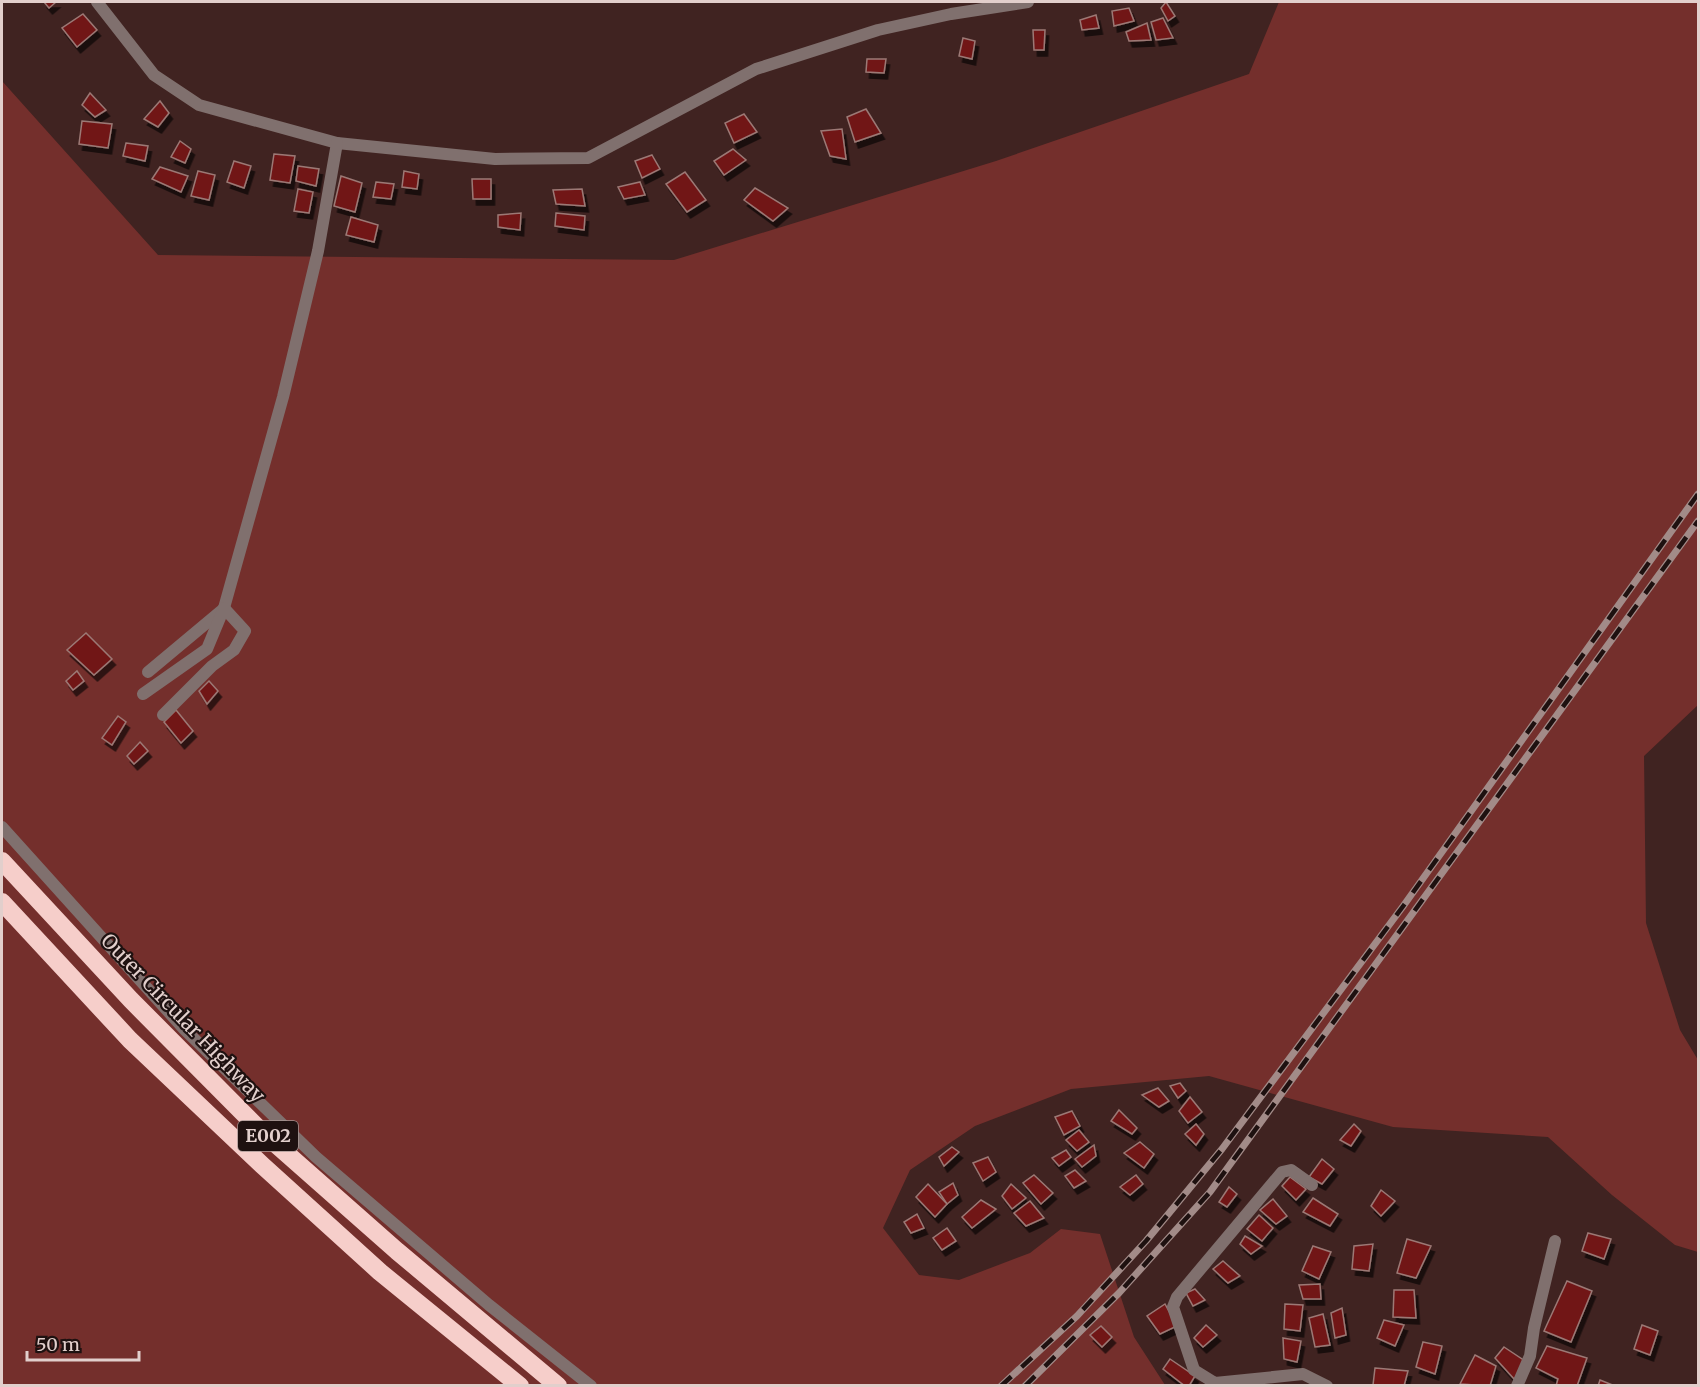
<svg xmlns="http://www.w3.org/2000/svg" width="1700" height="1387" font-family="Merriweather,serif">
<defs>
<filter id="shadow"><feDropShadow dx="3.5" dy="6" stdDeviation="0" flood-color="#0009"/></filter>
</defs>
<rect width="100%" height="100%" fill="#402321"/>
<polygon fill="#742f2c" points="1279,2 1698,2 1698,705 1644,756 1646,923 1680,1030 1698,1060 1698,1252 1675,1245 1612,1195 1548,1137 1393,1127 1209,1076 1071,1089 975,1126 910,1170 883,1228 919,1275 959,1280 1030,1253 1061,1229 1100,1234 1134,1337 1165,1385 2,1385 2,81 158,255 674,260 996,161 1249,74"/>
<g fill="#711719" stroke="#9c7975" stroke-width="1.5" filter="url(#shadow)">
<polygon points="44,2 56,2 49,8"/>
<polygon points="1166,2 1175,16 1168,21 1161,8"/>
<polygon points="1129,8 1134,21 1114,26 1112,11"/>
<polygon points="83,14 97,30 77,47 62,28"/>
<polygon points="1096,15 1099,28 1082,30 1080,20"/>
<polygon points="1163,18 1173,38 1156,40 1151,22"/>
<polygon points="1147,23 1151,40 1129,41 1126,32"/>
<polygon points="1033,30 1045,30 1044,50 1034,50"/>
<polygon points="963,38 975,41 972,59 959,56"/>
<polygon points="867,59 886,59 884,73 866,72"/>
<polygon points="90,93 106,110 95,117 82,105"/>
<polygon points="160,101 169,113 158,127 144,119"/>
<polygon points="866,109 881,133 855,142 847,117"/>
<polygon points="744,114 757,132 734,143 725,123"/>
<polygon points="82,121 112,124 108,148 79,144"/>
<polygon points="842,129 846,159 830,156 821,131"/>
<polygon points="180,141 191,149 185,163 171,157"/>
<polygon points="126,143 148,146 145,161 123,156"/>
<polygon points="733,149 746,160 724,175 714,161"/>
<polygon points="274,154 295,156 290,183 270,180"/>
<polygon points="652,155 660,169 642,178 635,161"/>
<polygon points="234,161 251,166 244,188 227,182"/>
<polygon points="298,166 319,169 316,186 296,181"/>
<polygon points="160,167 188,176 181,192 152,179"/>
<polygon points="198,171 215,175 209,200 191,196"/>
<polygon points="404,171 419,174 417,189 402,187"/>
<polygon points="685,172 706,200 687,212 666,184"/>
<polygon points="341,176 362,183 355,212 334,206"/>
<polygon points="472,179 491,179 491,199 473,199"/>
<polygon points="376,182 394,184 391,199 373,197"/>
<polygon points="640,182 645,195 624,199 618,187"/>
<polygon points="755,188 788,208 773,221 744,200"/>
<polygon points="298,189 313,192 309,213 294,211"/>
<polygon points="582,189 585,206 556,204 553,190"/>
<polygon points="521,213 520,230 498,227 498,215"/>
<polygon points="556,213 585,216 584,230 555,226"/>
<polygon points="351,217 378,225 374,242 346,235"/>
<polygon points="86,633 112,659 94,675 67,650"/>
<polygon points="77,671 84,681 73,690 66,681"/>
<polygon points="209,681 218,691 207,704 199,691"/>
<polygon points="176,710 193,731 181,743 164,722"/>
<polygon points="118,716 126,722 112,745 102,738"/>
<polygon points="140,742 148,751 134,764 127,756"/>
<polygon points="1180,1083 1186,1091 1178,1098 1170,1086"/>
<polygon points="1158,1088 1169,1101 1159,1107 1142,1095"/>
<polygon points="1190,1097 1202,1112 1188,1123 1179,1111"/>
<polygon points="1119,1110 1137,1128 1132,1134 1111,1121"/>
<polygon points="1072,1111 1080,1126 1064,1135 1055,1117"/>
<polygon points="1196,1124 1204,1134 1196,1145 1185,1134"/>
<polygon points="1354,1124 1361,1131 1351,1146 1340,1140"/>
<polygon points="1079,1130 1089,1142 1077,1151 1066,1140"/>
<polygon points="1140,1142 1154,1154 1144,1168 1124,1153"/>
<polygon points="1094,1145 1096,1156 1082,1167 1075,1159"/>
<polygon points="952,1147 959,1152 944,1166 939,1157"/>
<polygon points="1066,1150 1071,1157 1059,1166 1052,1158"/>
<polygon points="988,1157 996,1172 983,1181 973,1163"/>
<polygon points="1322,1159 1334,1169 1322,1184 1309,1177"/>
<polygon points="1075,1170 1086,1181 1074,1188 1065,1176"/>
<polygon points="1034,1175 1053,1193 1041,1204 1023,1183"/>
<polygon points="1136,1175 1143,1184 1130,1195 1120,1187"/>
<polygon points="1290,1177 1306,1189 1296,1200 1282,1186"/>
<polygon points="953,1183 958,1195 947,1204 939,1192"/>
<polygon points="928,1184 947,1204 935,1217 916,1197"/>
<polygon points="1011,1184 1026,1198 1012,1209 1002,1196"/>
<polygon points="1229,1187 1237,1194 1227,1207 1219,1202"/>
<polygon points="1381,1190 1395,1201 1381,1216 1371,1206"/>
<polygon points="1313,1198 1338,1214 1330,1226 1303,1212"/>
<polygon points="1273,1199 1287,1216 1276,1224 1260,1210"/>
<polygon points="981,1200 996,1209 972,1228 962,1217"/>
<polygon points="1030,1201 1044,1218 1026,1226 1014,1213"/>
<polygon points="917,1214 924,1228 911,1233 904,1222"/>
<polygon points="1259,1215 1273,1228 1262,1241 1247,1229"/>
<polygon points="947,1228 956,1241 942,1250 933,1238"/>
<polygon points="1588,1233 1611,1239 1604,1259 1582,1251"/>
<polygon points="1245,1236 1262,1246 1251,1254 1240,1244"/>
<polygon points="1407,1239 1431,1246 1416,1278 1397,1273"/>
<polygon points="1373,1244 1369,1271 1352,1269 1354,1246"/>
<polygon points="1313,1246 1331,1252 1319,1279 1302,1271"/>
<polygon points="1223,1261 1240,1276 1228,1283 1213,1269"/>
<polygon points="1567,1281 1592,1291 1571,1342 1544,1331"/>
<polygon points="1320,1284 1321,1299 1303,1299 1299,1285"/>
<polygon points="1195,1289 1205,1300 1193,1306 1186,1293"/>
<polygon points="1394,1290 1414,1290 1416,1318 1393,1317"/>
<polygon points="1165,1304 1177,1326 1160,1334 1147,1316"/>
<polygon points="1285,1304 1303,1305 1300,1331 1284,1329"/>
<polygon points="1342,1308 1346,1335 1335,1338 1331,1313"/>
<polygon points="1323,1314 1330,1345 1315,1347 1309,1318"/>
<polygon points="1384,1320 1404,1325 1395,1346 1377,1338"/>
<polygon points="1206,1325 1217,1335 1203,1347 1194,1338"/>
<polygon points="1642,1325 1658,1331 1650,1355 1634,1349"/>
<polygon points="1101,1326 1112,1337 1102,1347 1090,1335"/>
<polygon points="1283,1338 1301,1341 1297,1362 1284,1359"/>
<polygon points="1423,1342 1442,1346 1435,1374 1416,1367"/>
<polygon points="1547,1346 1587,1358 1577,1386 1556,1386 1558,1379 1536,1368"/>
<polygon points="1504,1347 1525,1361 1515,1380 1495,1358"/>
<polygon points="1475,1355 1496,1366 1490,1386 1460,1384"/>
<polygon points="1170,1359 1195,1376 1189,1386 1185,1386 1163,1369"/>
<polygon points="1375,1368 1408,1371 1404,1386 1373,1385"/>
<polygon points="1600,1380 1615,1386 1598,1386"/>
</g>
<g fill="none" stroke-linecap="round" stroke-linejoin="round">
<g stroke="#80706e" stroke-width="12">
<polyline points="97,2 154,75 199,105 337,143 495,159 588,158 756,69 878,30 951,14 1028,2"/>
<polyline points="148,672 221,611"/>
<polyline points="143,694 207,649 224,608 283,397 318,251 337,143"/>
<polyline points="163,715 212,666 234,650 245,631 224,608"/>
<polyline points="2,827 184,1029 316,1157 489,1305 591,1386"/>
<polyline points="1312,1185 1291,1170 1282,1172 1177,1297 1173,1307 1194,1370 1215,1383 1303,1374 1327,1386"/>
<polyline points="1517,1386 1530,1356 1534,1328 1555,1241"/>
</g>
<g stroke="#f6ceca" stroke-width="18">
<polyline points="2,861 131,1000 261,1131 397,1251 558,1386"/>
<polyline points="2,902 130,1040 262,1165 380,1272 520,1386"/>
</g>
<g stroke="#a28b88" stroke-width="7">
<g id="rail">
<polyline points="1001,1386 1077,1316 1146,1241 1222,1149 1404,905 1698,494"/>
<polyline points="1025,1386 1119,1293 1210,1192 1698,521"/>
</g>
</g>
<use href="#rail" stroke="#1e1110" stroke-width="4.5" stroke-dasharray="14" stroke-linecap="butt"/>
</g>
<g text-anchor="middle" stroke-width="4.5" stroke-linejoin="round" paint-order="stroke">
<rect fill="#1e1110" stroke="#a79694" stroke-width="1.5" x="238" y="1121" width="60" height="30" rx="4.5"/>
<g font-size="18" font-weight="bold" fill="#e2cfcc">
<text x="268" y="1142">E002</text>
</g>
<g font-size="20" fill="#e2cfcc" stroke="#1e1110">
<text transform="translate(183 1018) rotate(46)" y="7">Outer Circular Highway</text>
</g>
</g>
<rect width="1700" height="1387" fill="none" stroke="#e2cfcc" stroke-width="6"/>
<path d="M27 1351v9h112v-9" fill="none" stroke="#e2cfcc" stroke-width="3"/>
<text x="36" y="1351" font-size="18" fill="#e2cfcc" stroke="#1e1110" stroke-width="4.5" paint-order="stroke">50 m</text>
</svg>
